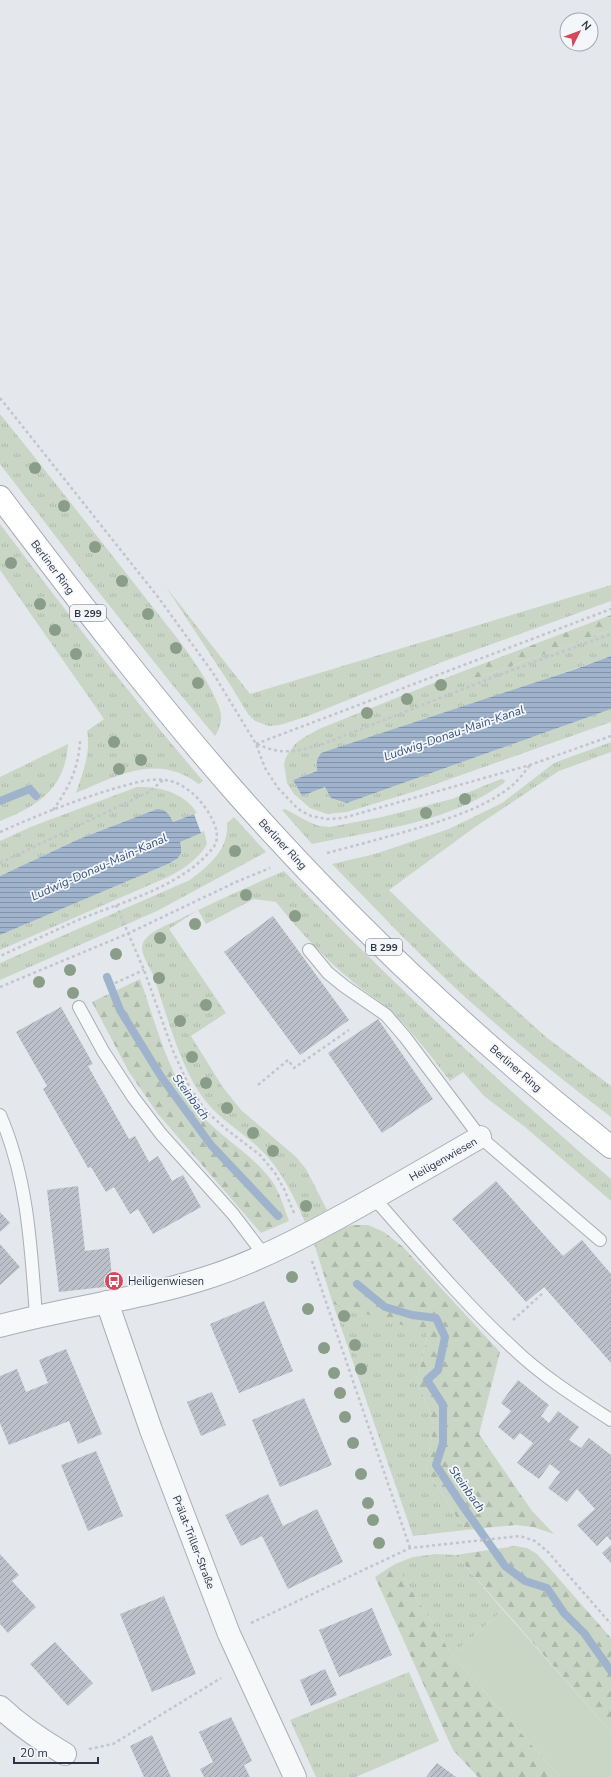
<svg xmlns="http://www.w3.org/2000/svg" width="611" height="1777" font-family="'Nunito Sans',sans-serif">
<defs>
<pattern id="grass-tufts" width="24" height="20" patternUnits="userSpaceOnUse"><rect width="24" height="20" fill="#c9d6c5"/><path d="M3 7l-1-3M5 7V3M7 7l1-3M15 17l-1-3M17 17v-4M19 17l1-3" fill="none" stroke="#adb8ab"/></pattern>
<pattern id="forest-firs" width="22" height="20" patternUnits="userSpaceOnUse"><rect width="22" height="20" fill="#c9d6c5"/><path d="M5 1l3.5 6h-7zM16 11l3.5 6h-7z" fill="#adb8ab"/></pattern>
<pattern id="water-rules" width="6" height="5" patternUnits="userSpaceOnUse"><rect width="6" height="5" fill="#9fb4cc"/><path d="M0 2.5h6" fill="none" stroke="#8293a7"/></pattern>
<pattern id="building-hatch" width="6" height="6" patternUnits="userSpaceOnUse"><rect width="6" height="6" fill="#bbc0ca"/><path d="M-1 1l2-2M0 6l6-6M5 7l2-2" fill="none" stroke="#989da6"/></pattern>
</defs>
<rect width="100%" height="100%" fill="#e4e7ec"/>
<g fill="url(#grass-tufts)">
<path d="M0,414C48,473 94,533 141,592C166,625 207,671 220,710C223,719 220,728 215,736L170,682L90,581L0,464Z"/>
<path d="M0,524C66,611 132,698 203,781L199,784C157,753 119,775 76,793C83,772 91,753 87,731L104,719L0,570Z"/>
<polygon points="611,585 611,601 442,662 308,716 280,725 269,726 255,721 248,714 231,686 166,587 250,694"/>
<polygon points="611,630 611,656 317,760 317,771 293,780 302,796 325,787 347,803 611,709 611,722 419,790 347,812 327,814 310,808 294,794 287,783 284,764 286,757 295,744 303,738 319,729 461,672 466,682"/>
<path d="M611,742V752L559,771L475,827L389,890L464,963L546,1037L611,1086V1117C561,1079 512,1039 465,997C419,955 376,909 332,864L375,854L449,829L502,803L554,763Z"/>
<path d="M68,744C65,789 38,806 0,821V777Z"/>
<path d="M501,779L505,780L504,783C448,823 378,830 312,844L282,810L285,809L309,822L319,826L330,827L382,817L452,799Z"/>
<path d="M137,787C159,786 185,793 197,813L173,822L171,817L160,809H157L79,839L0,876V841L33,826Z"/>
<path d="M234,817L266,852L157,911L0,980V963L190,880C209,865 229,850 227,823Z"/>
<path d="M204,831L207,844C198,860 183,869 168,877L0,950V935L175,861L182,848L180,842Z"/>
<path d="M284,871C388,979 497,1081 611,1179V1201L525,1127L484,1096L463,1072L450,1081C430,1055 411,1029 386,1007C376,998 363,991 352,981C324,958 299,931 276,902L254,899L206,924L198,910L169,929L226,1013L191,1036L222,1086L241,1110L296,1157L306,1169L327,1210L305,1222C293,1194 280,1167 257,1146C241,1132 223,1121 209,1105C181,1073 168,1017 154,978C151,967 137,952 144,941C151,930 171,924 182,918C216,901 250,886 284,871Z"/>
<polygon points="333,1304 428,1332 417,1380 434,1424 426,1469 465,1530 413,1536"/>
<polygon points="436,1554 456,1555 503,1610 452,1655 395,1564 413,1557"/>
<polygon points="409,1672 439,1741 356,1777 316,1777 290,1720"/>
</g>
<g fill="url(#forest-firs)">
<polygon points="611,615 611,630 466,682 461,672"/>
<path d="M140,979C154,1018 168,1073 193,1105C215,1135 250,1151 272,1181C280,1193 284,1208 289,1221L261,1233L158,1114L129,1072L92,1002Z"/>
<polygon points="352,1225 368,1225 384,1232 403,1247 500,1352 479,1434 532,1511 554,1534 533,1527 516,1525 465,1530 426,1469 434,1424 417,1380 428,1333 333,1304 313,1240"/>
<polygon points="515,1546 527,1548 537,1554 611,1638 611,1732 456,1555"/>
<polygon points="395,1564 452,1655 560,1777 478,1777 453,1750 375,1577"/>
</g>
<polygon fill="#c9d6c5" points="503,1610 611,1732 611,1777 560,1777 452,1655"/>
<g fill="url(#water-rules)">
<polygon points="611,656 611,709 347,803 331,798 325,787 302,796 293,780 317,771 317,760 321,753 573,670"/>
<path d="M157,809C166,809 170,815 173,822L194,814L201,833L180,842C184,854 179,859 168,864L0,935V876L79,839Z"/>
</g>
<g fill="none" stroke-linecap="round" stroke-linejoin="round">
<g stroke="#9fb4cc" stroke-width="8">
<polyline points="0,801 30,789 36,796"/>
<polyline points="107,977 120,1010 162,1078 211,1145 278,1216"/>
<polyline points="357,1284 385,1307 412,1315 436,1318 445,1337 438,1370 427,1380 443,1405 443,1443 436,1465 462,1505 505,1566 525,1581 547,1588 564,1613 584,1633 611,1671"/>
</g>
</g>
<g fill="url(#building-hatch)">
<polygon points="273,916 349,1020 300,1055 224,952"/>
<polygon points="61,1007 93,1064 88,1066 129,1139 135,1136 149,1162 158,1156 172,1181 183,1175 201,1207 153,1234 138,1209 130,1214 114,1187 106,1192 91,1167 88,1168 43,1089 47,1086 16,1032"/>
<polygon points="378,1019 433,1099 382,1133 328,1053"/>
<polygon points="496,1181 563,1256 582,1240 611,1274 611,1363 544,1287 526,1302 452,1219"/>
<polygon points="78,1186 85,1251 109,1248 113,1286 59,1292 47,1190"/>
<polygon points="0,1212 10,1223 0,1232"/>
<polygon points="0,1244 20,1267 0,1285"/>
<polygon points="264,1301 293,1371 239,1393 210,1324"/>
<polygon points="66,1349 102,1434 78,1444 69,1421 9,1445 0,1423 0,1376 17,1369 26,1392 48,1383 39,1360"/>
<polygon points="518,1380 549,1405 541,1416 549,1423 558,1411 579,1427 569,1440 581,1448 589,1438 611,1455 611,1541 607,1536 597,1546 577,1525 595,1509 577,1489 567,1502 548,1488 560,1472 550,1464 539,1479 517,1463 533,1443 520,1433 514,1440 498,1427 511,1411 501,1403"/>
<polygon points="212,1392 226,1425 201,1436 187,1402"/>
<polygon points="304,1398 332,1465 280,1487 252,1420"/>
<polygon points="96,1451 123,1516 88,1531 61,1465"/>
<polygon points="268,1494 283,1526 317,1509 343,1562 288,1589 262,1536 241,1546 225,1515"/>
<polygon points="611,1545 611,1563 602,1553"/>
<polygon points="0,1554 19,1575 12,1581 36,1607 8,1633 0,1624"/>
<polygon points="164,1596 196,1674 152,1692 120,1614"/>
<polygon points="372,1608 392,1655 339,1677 319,1630"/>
<polygon points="55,1642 93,1683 68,1706 30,1664"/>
<polygon points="325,1669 337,1695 311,1706 300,1680"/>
<polygon points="231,1717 252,1761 244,1765 250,1777 204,1777 200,1769 213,1762 199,1732"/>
<polygon points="152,1735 171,1777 144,1777 130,1746"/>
<polygon points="437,1763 456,1777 426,1777"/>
</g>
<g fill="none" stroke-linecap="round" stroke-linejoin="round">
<g stroke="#a9aeb7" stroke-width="14">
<g id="service">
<polyline points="309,950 328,973 344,986 386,1015 405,1037 480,1137 600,1240"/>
<polyline points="79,1007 103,1051 133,1097 161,1134 233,1214 264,1255"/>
<path d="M0,1115C28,1179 31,1248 36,1316"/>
<path d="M374,1198C419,1249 463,1302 513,1348C542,1376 577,1398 611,1420"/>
</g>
</g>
<g stroke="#a9aeb7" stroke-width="24">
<g id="minor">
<polyline points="107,1302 151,1430 229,1634 295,1777"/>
<path d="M0,1326C70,1307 143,1299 212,1276C255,1262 296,1241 336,1219C384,1193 432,1165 480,1137"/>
<path d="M0,1707C20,1726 41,1740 65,1754"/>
</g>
</g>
<g stroke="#a3abb8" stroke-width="24">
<path id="primary" d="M0,497C74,595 149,693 230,786C345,917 474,1039 611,1147"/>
</g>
<g stroke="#c2c5cb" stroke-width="2.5" stroke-dasharray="3 3" stroke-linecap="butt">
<polyline points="0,398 158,597 213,673 256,744 265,768 278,788 298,809 311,816 327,819 343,818 530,765 611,736"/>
<polyline points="256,744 611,609"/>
<path d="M257,744C283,756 297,751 323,744L499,675L611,634"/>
<path d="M53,810C69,788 79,767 80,740"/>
<path d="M0,832C38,815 76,800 116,788C131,784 148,778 164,780C183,781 201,799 210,815C216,826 221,839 212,849C182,886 125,901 83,918C55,930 27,944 0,956"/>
<path d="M327,853C361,844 395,835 428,825C456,816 486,806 509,788C517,782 523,774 530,765"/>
<polyline points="0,863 149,792 163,780"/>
<polyline points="116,905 144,970 173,1051 190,1088 206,1111 226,1129 260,1155 275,1173 284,1189 294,1213"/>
<polyline points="115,983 144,970"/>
<polyline points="0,987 127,934 236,882 270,868"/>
<polyline points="258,1085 288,1060 294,1068 349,1030"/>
<polyline points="312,1261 410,1548"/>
<polyline points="513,1320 543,1293"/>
<polyline points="251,1623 410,1548 520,1536 535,1541 548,1552 611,1624"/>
<polyline points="89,1749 113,1744 221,1678"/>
</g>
<use href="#service" stroke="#f7f8fa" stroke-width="12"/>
<use href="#minor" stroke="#f7f8fa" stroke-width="22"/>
<use href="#primary" stroke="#fff" stroke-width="22"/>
</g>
<g fill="#899d89">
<circle cx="35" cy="468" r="6"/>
<circle cx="64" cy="506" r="6"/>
<circle cx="95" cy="547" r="6"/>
<circle cx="11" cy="563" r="6"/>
<circle cx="122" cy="581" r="6"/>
<circle cx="40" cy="604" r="6"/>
<circle cx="148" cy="614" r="6"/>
<circle cx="55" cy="630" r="6"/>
<circle cx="176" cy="648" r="6"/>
<circle cx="76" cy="654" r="6"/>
<circle cx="198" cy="683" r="6"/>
<circle cx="441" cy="685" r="6"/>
<circle cx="407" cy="699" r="6"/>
<circle cx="367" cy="713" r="6"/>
<circle cx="114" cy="742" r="6"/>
<circle cx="141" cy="760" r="6"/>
<circle cx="119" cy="769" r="6"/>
<circle cx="465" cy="799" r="6"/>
<circle cx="426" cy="813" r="6"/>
<circle cx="235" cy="851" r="6"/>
<circle cx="246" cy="895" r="6"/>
<circle cx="295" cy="916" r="6"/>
<circle cx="195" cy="924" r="6"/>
<circle cx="160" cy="938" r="6"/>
<circle cx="116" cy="954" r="6"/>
<circle cx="70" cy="970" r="6"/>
<circle cx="159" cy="978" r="6"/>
<circle cx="39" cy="982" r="6"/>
<circle cx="73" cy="993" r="6"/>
<circle cx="206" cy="1005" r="6"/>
<circle cx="180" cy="1021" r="6"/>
<circle cx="192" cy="1057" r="6"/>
<circle cx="206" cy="1083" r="6"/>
<circle cx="227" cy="1108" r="6"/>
<circle cx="253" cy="1133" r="6"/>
<circle cx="273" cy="1151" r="6"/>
<circle cx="306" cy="1206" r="6"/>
<circle cx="292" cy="1277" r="6"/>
<circle cx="308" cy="1309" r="6"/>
<circle cx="344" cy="1316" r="6"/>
<circle cx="355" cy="1345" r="6"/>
<circle cx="324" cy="1348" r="6"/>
<circle cx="361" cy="1369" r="6"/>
<circle cx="334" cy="1373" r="6"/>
<circle cx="340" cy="1393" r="6"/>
<circle cx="345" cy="1417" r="6"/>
<circle cx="353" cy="1443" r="6"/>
<circle cx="361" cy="1474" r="6"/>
<circle cx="368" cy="1503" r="6"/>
<circle cx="373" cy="1520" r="6"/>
<circle cx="379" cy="1543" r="6"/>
</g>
<defs>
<g id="bus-disc" transform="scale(1)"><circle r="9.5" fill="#d1495b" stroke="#f4f6f9"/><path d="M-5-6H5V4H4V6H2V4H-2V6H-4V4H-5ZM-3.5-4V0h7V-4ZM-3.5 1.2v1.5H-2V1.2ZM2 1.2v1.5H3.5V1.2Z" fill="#fff"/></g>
</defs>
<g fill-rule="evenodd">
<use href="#bus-disc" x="114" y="1281"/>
</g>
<g text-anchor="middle" stroke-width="3.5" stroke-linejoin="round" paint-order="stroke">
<g fill="#f4f6f9" stroke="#676e7b" stroke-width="1">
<rect x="70" y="605" width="36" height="16" rx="3"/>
<rect x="366" y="939" width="36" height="16" rx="3"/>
</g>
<g font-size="10" font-weight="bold" fill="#2b3445">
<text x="88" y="617">B 299</text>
<text x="384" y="951">B 299</text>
</g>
<g font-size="11" fill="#2b3445" stroke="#f4f6f9">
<text transform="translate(53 567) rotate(53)" y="4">Berliner Ring</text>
<text transform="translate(283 844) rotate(47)" y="4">Berliner Ring</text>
<text transform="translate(516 1068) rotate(41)" y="4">Berliner Ring</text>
<text transform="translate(443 1159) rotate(-30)" y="4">Heiligenwiesen</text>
<text transform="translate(194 1542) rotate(69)" y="4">Prälat-Triller-Straße</text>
</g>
<g font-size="11" fill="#2b3445" stroke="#f4f6f9" text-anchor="start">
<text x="128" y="1285">Heiligenwiesen</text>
</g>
<g font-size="12" font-style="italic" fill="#34527a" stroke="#f4f6f9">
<text transform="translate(454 733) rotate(-19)" y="4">Ludwig-Donau-Main-Kanal</text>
<text transform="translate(99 867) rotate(-24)" y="4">Ludwig-Donau-Main-Kanal</text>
<text transform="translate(191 1097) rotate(54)" y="4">Steinbach</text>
<text transform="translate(467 1489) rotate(55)" y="4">Steinbach</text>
</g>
</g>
<g transform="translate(579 32) rotate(48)"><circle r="19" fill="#f4f6f9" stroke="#a4a8b1"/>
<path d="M0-3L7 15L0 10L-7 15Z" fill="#d1495b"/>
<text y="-6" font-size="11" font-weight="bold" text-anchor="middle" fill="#2b3445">N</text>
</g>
<path d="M14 1757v6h84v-6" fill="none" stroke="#2b3445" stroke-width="2"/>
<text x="20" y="1757" font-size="12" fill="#2b3445" stroke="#f4f6f9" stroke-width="3" paint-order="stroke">20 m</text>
</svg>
